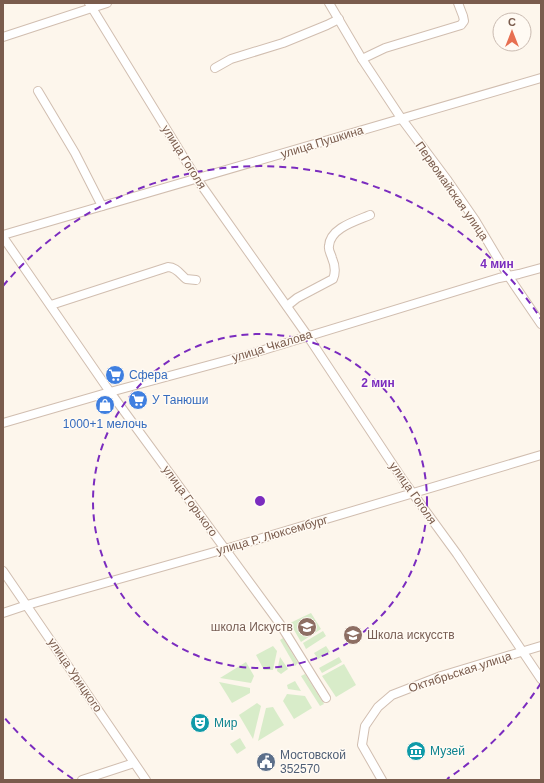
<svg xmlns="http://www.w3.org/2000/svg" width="544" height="783" font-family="Helvetica,sans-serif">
<rect width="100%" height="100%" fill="#fdf6ec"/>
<g fill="#d8ecc9">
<polygon points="311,613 321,629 301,642 290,623"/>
<polygon points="323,631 326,636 306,649 303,643"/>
<polygon points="283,638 298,663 295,666 280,640"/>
<polygon points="273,646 277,651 273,670 264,670 256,655"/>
<polygon points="326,646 330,652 318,659 314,653"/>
<polygon points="280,657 288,669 281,674 277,671"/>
<polygon points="339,657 342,662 322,673 319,668"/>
<polygon points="246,662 254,676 251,683 220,678"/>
<polygon points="344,664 356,685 336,697 322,676"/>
<polygon points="305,674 324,704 320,706 301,676"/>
<polygon points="295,681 301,691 288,689 287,685"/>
<polygon points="219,682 250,688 250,693 232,703"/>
<polygon points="287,694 305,696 312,708 294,719 283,701"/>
<polygon points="257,703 261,706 253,739 239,715"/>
<polygon points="273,707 284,725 258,741 266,708"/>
<polygon points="240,738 246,748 237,754 230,744"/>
</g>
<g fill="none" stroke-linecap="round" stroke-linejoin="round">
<g stroke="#d1beb0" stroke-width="10">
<g id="minor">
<polyline points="89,3 197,179 307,335 403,480 457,554 541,679"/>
<polyline points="329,3 362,59 401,118 448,181 475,220 509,277 541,324"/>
<polyline points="3,37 107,3"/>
<polyline points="362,59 385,48 461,25 464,21 463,16 458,3"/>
<polyline points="215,68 231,59 283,43 327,25 339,19"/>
<polyline points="38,91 75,153 102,206"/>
<polyline points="3,235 541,78"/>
<polyline points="3,237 110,392 280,624 326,698"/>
<path d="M51,305L168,267C176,267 180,274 186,279L196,280"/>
<path d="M287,306L297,298L333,279C336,272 335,265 332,258C331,254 328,250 329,246C330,228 356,221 370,215"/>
<polyline points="3,423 110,392 247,355 499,278 519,274 541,268"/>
<polyline points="3,571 146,780"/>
<polyline points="3,613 27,605 232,547 541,455"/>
<polyline points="82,780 134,763"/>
<polyline points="382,780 362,745 365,726 378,707 392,695 441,676 541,646"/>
</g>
</g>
<use href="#minor" stroke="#fff" stroke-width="8"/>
</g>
<g fill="none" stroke="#7b2cbf" stroke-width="2" stroke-dasharray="7 5">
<circle cx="260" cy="501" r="167"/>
<path d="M541 683A335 335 0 0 1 447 779M73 779A335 335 0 0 1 3 716M3 286A335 335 0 0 1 541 319"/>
</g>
<defs>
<g id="supermarket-disc" transform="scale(1)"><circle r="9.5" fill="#3f7fe0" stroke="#fffaf3"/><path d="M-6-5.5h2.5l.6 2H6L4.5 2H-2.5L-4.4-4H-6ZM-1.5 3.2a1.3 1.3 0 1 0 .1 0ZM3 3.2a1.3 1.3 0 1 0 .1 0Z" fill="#fff"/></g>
<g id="shop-disc" transform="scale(1)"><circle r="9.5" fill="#3f7fe0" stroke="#fffaf3"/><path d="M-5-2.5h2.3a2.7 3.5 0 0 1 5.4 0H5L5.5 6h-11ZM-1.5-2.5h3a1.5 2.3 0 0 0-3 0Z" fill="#fff"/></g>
<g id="school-disc" transform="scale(1)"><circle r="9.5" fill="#8d6e63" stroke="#fffaf3"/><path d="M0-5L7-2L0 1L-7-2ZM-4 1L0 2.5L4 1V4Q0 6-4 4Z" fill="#fff"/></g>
<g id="theatre-disc" transform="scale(1)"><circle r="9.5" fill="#0f9aa8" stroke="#fffaf3"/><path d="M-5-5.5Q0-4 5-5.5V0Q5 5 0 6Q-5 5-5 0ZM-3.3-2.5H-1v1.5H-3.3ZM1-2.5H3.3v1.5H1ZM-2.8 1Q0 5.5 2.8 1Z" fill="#fff"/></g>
<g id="museum-disc" transform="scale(1)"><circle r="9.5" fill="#0f9aa8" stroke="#fffaf3"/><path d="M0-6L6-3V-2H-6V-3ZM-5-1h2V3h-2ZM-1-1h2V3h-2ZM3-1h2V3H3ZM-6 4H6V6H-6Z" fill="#fff"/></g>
<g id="civic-disc" transform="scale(1)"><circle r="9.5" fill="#5c6f8a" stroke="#fffaf3"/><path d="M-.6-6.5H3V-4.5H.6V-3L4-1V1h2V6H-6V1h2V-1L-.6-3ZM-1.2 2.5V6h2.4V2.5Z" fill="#fff"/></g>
</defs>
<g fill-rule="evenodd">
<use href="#supermarket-disc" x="115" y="375"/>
<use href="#supermarket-disc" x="138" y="400"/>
<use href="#shop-disc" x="105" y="405"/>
<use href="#school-disc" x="307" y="627"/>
<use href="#school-disc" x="353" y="635"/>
<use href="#theatre-disc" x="200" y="723"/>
<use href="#museum-disc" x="416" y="751"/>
<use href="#civic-disc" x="266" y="762"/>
</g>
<g text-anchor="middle" stroke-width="3" stroke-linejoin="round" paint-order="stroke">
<g font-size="12" fill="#7a5c4d" stroke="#fffaf3">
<text transform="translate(322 142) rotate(-17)" y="4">улица Пушкина</text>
<text transform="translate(184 157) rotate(58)" y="4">улица Гоголя</text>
<text transform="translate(452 191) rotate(55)" y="4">Первомайская улица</text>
<text transform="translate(272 346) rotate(-17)" y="4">улица Чкалова</text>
<text transform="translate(413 493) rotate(55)" y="4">улица Гоголя</text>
<text transform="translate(190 501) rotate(54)" y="4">улица Горького</text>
<text transform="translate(272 535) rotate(-16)" y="4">улица Р. Люксембург</text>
<text transform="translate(460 672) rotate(-18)" y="4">Октябрьская улица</text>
<text transform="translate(75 675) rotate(56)" y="4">улица Урицкого</text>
</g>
<g font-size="12" fill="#366cbe" stroke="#fffaf3" text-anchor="start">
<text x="129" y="379">Сфера</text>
<text x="152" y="404">У Танюши</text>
<text x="105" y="428" text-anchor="middle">1000+1 мелочь</text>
</g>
<g font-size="12" fill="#785e54" stroke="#fffaf3" text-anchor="end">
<text x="293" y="631">школа Искуств</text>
<text x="367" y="639" text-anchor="start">Школа искусств</text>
</g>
<g font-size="12" fill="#0d838f" stroke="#fffaf3" text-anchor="start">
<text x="214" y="727">Мир</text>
<text x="430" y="755">Музей</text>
</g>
<g font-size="12" fill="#4e5e75" stroke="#fffaf3" text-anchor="start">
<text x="280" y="759">Мостовской<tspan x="280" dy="14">352570</tspan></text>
</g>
</g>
<circle cx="260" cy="501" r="6" fill="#7b2cbf" stroke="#fffaf3" stroke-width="2"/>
<g font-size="12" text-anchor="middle" font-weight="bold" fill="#7b2cbf" stroke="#fffaf3" stroke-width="3" stroke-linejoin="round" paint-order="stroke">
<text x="497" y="268">4 мин</text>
<text x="378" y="387">2 мин</text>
</g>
<rect width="544" height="783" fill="none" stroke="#7a5c4d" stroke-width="8"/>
<g transform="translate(512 32)"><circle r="19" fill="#fffaf3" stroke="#cabbb1"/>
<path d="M0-3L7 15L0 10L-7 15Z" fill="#e76f51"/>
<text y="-6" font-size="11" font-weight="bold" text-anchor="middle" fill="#7a5c4d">С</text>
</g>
</svg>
